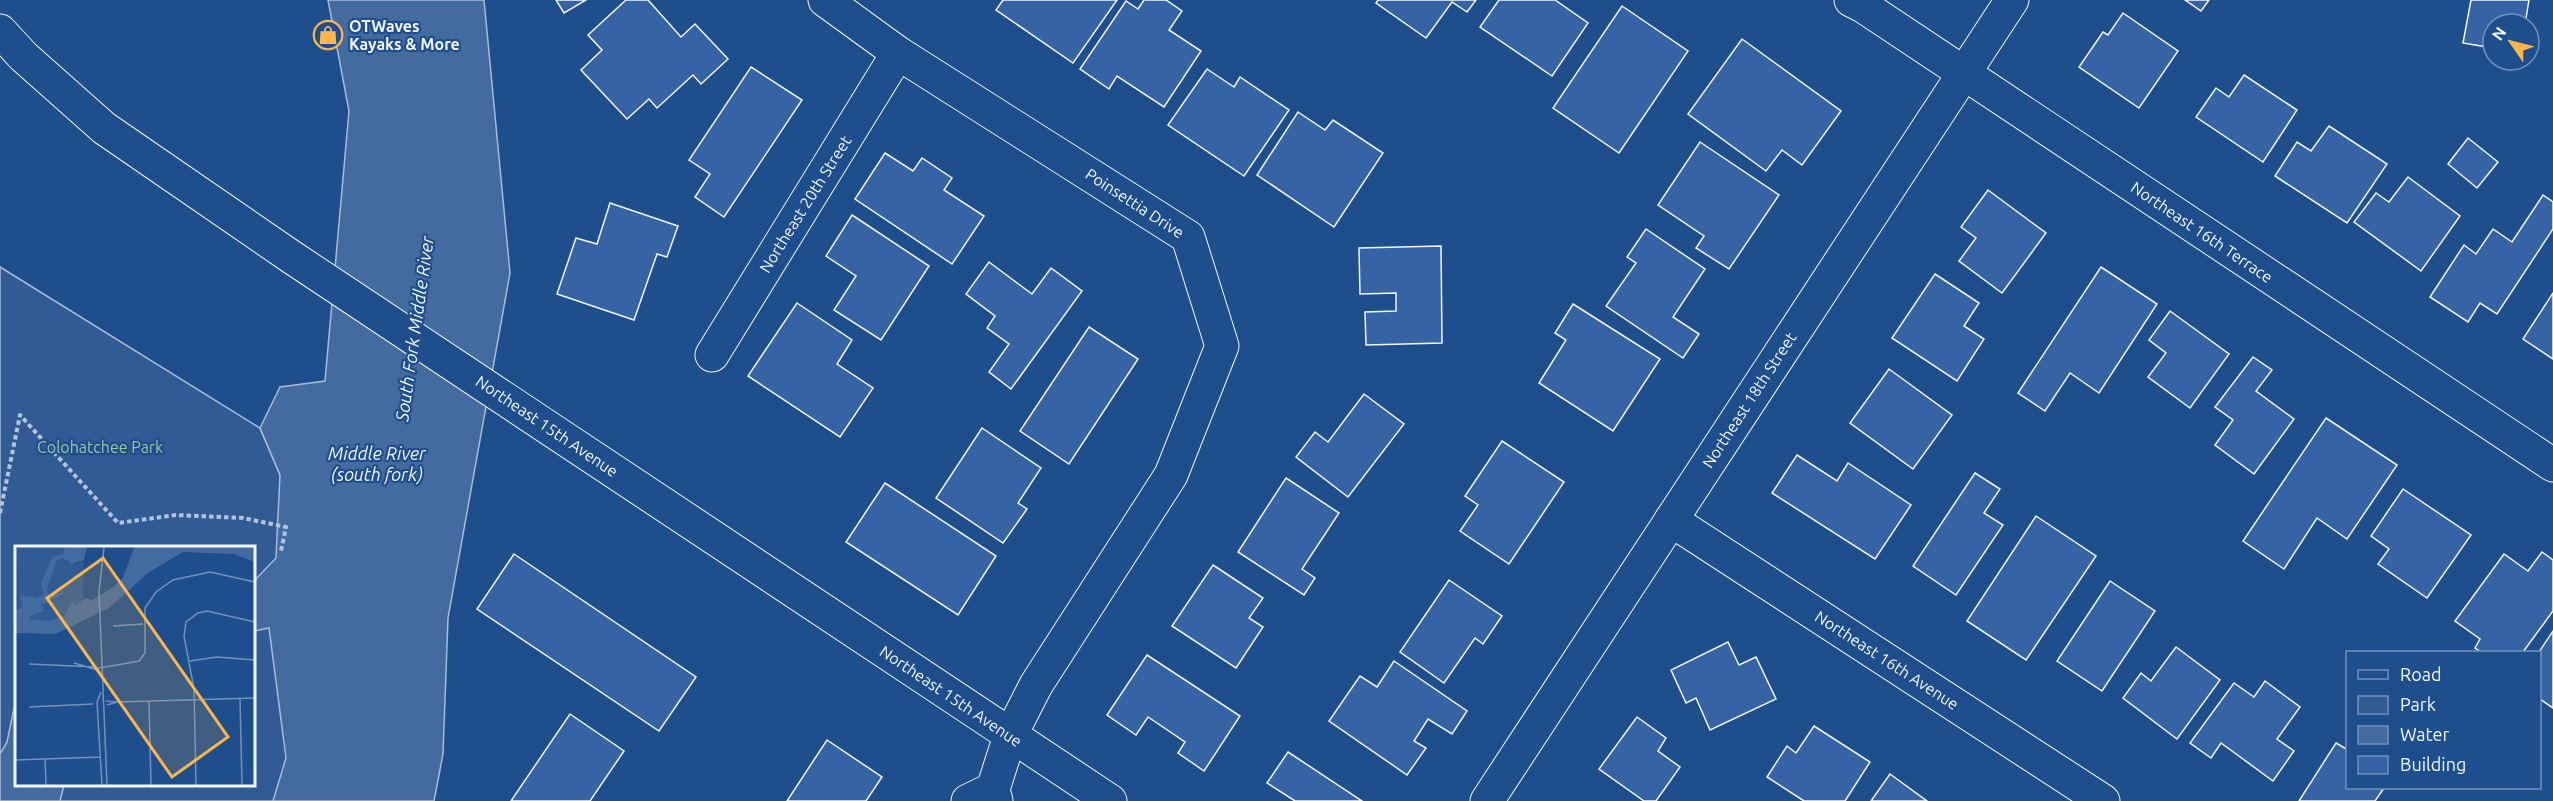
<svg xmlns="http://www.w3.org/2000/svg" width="2553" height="801" font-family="Ubuntu,sans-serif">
<rect width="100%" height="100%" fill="#1f4e8c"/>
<path fill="#305b95" stroke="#a8bbd7" stroke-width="1.5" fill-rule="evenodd" d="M0,267L260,428L280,475L298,801H0ZM16,548H254V784H16Z"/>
<g fill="#446ba0" stroke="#a8bbd7" stroke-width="1.5">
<polygon points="328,0 484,0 510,273 448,618 443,754 434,801 273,801 286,758 269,628 254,631 254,581 276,558 280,475 260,428 280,387 325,381 349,111"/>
<polygon points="16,699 16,784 64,785 60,801 0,801 0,754 7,742"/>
</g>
<g fill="#3563a3" stroke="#f2f6ff" stroke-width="1.5">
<polygon points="556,0 586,0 564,13"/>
<polygon points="626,0 648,0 681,37 695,24 728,59 701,84 693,75 657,108 649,99 627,119 581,70 602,50 588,35"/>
<polygon points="1003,0 1117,0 1073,63 996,10"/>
<polygon points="1144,0 1166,0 1182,11 1169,30 1201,51 1164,107 1117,76 1109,89 1080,69 1126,1 1138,9"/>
<polygon points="1378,0 1476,0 1467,12 1452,2 1426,38 1376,3"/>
<polygon points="1499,0 1555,0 1588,23 1552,76 1480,27"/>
<polygon points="2185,0 2209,0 2201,11"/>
<polygon points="2471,0 2529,0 2525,24 2493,24 2493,48 2463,43"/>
<polygon points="1622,6 1688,51 1619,153 1553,108"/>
<polygon points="2123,13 2178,51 2139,108 2079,67 2103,32 2108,35"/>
<polygon points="1742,39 1841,111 1802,165 1782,150 1766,171 1688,114"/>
<polygon points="751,67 802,100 724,217 695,197 710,174 689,160"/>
<polygon points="1207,69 1234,87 1240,77 1289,110 1244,176 1168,125"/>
<polygon points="2244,75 2297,110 2263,162 2196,117 2216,88 2229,97"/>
<polygon points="1298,112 1325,130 1333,120 1383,153 1334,227 1257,175"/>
<polygon points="2329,126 2387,164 2347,223 2275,176 2297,142 2311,151"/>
<polygon points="2468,138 2498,162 2477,188 2448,164"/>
<polygon points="1700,142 1779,195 1729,269 1696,248 1704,236 1658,205"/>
<polygon points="885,153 913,171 922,158 952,178 944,190 984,216 952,264 855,199"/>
<polygon points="2408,177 2460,216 2421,271 2354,222 2376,193 2389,202"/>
<polygon points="1988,190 2046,233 2002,293 1959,261 1976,238 1961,227"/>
<polygon points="2543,195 2553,202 2553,229 2497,314 2480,303 2468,322 2430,297 2464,245 2476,254 2493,229 2512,242"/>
<polygon points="610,203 678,226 667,257 657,254 634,320 557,294 576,238 597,244"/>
<polygon points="852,215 929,266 881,340 834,310 856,276 826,256"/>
<polygon points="1646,229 1705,269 1673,317 1699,334 1683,358 1606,306 1636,263 1627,257"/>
<polygon points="1441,246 1442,343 1366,345 1365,312 1396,311 1396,293 1360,294 1359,248"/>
<polygon points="989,262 1032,294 1051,268 1082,291 1011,389 989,372 1009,344 987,328 995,316 966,294"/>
<polygon points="2101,267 2157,304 2099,393 2070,373 2045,411 2018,393"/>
<polygon points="1935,274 1979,303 1964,326 1984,339 1957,381 1892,338"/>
<polygon points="2553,293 2553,359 2523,339"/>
<polygon points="797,303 852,340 837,364 873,388 840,437 748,376"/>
<polygon points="1573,304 1660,359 1613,431 1539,383 1566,340 1555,333"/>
<polygon points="2170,311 2229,354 2190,408 2148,377 2166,353 2149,340"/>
<polygon points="1089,327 1138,359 1069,464 1020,431"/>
<polygon points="2253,357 2272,370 2256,391 2294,419 2254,474 2215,445 2233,420 2215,407"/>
<polygon points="1889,369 1952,415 1913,469 1850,423"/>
<polygon points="1364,394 1404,424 1348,497 1296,457 1315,432 1328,442"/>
<polygon points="2326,418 2397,465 2347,539 2317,518 2284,569 2243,541"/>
<polygon points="982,428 1041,468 1018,503 1027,509 1003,543 936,498"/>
<polygon points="1502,441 1564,482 1509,564 1460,531 1478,505 1465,496"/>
<polygon points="1797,455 1837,481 1848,463 1911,505 1875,559 1772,493"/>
<polygon points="1975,473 2000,489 1984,513 2003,525 1956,595 1913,566"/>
<polygon points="1286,478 1339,513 1302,569 1315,578 1304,595 1238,552"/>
<polygon points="885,483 996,556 958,615 846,542"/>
<polygon points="2403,489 2471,535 2427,598 2378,564 2389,549 2371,536"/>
<polygon points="2036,516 2096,556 2026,660 1967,621"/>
<polygon points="2542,552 2553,560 2553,611 2523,652 2481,652 2475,648 2480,639 2455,621 2504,554 2528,571"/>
<polygon points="514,554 696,677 659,731 477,609"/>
<polygon points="1213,565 1263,598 1249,618 1263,627 1236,668 1172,626"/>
<polygon points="1449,580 1502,616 1483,644 1475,638 1444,683 1400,652"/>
<polygon points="2110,581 2155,611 2102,691 2057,661"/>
<polygon points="2553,631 2553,708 2540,699 2539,652"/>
<polygon points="1728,642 1739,665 1756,657 1776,699 1710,730 1696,698 1686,703 1671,670"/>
<polygon points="2176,647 2220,680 2177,739 2123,698 2141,673 2151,681"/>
<polygon points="1147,655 1240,716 1204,771 1178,753 1185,742 1148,717 1136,735 1107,715"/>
<polygon points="1394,661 1467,711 1452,734 1428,719 1414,741 1426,748 1407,775 1329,721 1360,676 1377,687"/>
<polygon points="2265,681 2300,707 2277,739 2294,751 2273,781 2221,743 2211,758 2190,743 2234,683 2254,697"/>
<polygon points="570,714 624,751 590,801 511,801"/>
<polygon points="1637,717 1666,738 1658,751 1680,767 1656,801 1644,801 1599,769"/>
<polygon points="1814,726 1870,762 1845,801 1804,801 1767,777 1787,746 1796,753"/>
<polygon points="827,740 882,777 866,801 787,801"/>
<polygon points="2336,743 2348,750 2348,788 2384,788 2375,801 2299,801"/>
<polygon points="1288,752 1362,801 1295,801 1267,783"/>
<polygon points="1890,774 1927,801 1871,801"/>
</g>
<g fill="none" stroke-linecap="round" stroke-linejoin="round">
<g stroke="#f2f6ff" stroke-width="35">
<g id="minor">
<polyline points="825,0 898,53 1188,237 1222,346 1171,475 1036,685 1010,736 993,789 996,801"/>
<polyline points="1851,0 1863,6 2553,465"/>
<polyline points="0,31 23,56 104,128 293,258 1110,801"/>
<polyline points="712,355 898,53"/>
<polyline points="1671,520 2103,801"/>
<polyline points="968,801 993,789"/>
<polyline points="1487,801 2012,0"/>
</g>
</g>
<polyline stroke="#b3c4dc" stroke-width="4" stroke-dasharray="4.5 3" stroke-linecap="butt" points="0,513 20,415 118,523 176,515 243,518 286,527 281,551"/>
<use href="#minor" stroke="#1f4e8c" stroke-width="33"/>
</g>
<defs>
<g id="shop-ring" transform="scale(1.5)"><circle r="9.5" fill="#1f4e8c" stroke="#ffb74d" stroke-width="1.5"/><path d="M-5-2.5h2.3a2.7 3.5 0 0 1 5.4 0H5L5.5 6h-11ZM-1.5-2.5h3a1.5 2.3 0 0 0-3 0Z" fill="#ffb74d"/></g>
</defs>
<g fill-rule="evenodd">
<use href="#shop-ring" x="328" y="35"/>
</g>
<g text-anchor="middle" stroke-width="4.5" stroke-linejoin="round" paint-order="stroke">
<g font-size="16" font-weight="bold" fill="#f2f6ff" stroke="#1f4e8c" text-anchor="start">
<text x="349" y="32">OTWaves<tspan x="349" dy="18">Kayaks &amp; More</tspan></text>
</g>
<g font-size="16" fill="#f2f6ff" stroke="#1f4e8c">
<text transform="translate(1135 203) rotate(33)" y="6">Poinsettia Drive</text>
<text transform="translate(805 204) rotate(-58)" y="6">Northeast 20th Street</text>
<text transform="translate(2202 232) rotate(34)" y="6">Northeast 16th Terrace</text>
<text transform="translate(1749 400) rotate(-57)" y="6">Northeast 18th Street</text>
<text transform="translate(547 426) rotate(34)" y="6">Northeast 15th Avenue</text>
<text transform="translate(1887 660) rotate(33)" y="6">Northeast 16th Avenue</text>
<text transform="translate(951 696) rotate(34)" y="6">Northeast 15th Avenue</text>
</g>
<g font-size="16" fill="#97c8a6" stroke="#1f4e8c">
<text x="100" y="453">Colohatchee Park</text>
</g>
<g font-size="18" font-style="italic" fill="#f2f6ff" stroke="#1f4e8c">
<text transform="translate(415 329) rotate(-82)" y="6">South Fork Middle River</text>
<text x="377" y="460">Middle River<tspan x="377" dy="21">(south fork)</tspan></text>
</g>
</g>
<g transform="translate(15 546)">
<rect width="240" height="240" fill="#1f4e8c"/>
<path d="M2,1H50L51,16L61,18L69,14L68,55L34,78L13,76L3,67Z" fill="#305b95"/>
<path d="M50,1H72L69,14L57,18L48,12L42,14L31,45L34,49L51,46L26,59L29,65L14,70L15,73L34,75L49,70L57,56L62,59L71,52L77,54L97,42L108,32L119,1H240V16L219,8L168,6L133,27L94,62L57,80L40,88L0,87V65L8,61L5,49L21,52L29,48L26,38L34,18L38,11L48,8Z" fill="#446ba0"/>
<path fill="none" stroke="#7391ba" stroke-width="1.5" d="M89,1L84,46L92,239M98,80L128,78M175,115L202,111L240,114M59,117L79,123L124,115L130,107V62L141,46L158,34L195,26L240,36M14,118L81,121M86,146L82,156L87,239M225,152L227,239M91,155L102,156L92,159M134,155L136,239M102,156L240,152M14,161L78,158M30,213L31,239M0,214L86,211M181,239L179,143L169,90L171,76L183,67L192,65L240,76"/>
<path fill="#ffb74d" fill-opacity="0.15" stroke="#ffb74d" stroke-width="3" d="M88,12L213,191L157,231L32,52Z"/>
<rect width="240" height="240" fill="none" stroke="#f2f6ff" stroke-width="3"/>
</g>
<rect x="2346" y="651" width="195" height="138" fill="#1f4e8c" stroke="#7391ba" stroke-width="1.5"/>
<rect x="2358" y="670" width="30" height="9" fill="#1f4e8c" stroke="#7391ba" stroke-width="1.5"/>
<text x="2400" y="681" font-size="18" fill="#f2f6ff">Road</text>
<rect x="2358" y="696" width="30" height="18" fill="#305b95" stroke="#7391ba" stroke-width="1.5"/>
<text x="2400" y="711" font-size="18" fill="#f2f6ff">Park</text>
<rect x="2358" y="726" width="30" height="18" fill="#446ba0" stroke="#7391ba" stroke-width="1.5"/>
<text x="2400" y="741" font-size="18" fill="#f2f6ff">Water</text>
<rect x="2358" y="756" width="30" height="18" fill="#3563a3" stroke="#7391ba" stroke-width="1.5"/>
<text x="2400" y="771" font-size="18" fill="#f2f6ff">Building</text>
<g transform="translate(2511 42) rotate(305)"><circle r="28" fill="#1f4e8c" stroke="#7391ba" stroke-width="1.5"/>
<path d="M0-4.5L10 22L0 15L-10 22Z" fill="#ffb74d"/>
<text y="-9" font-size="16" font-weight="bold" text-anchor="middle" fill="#f2f6ff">N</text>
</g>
</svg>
